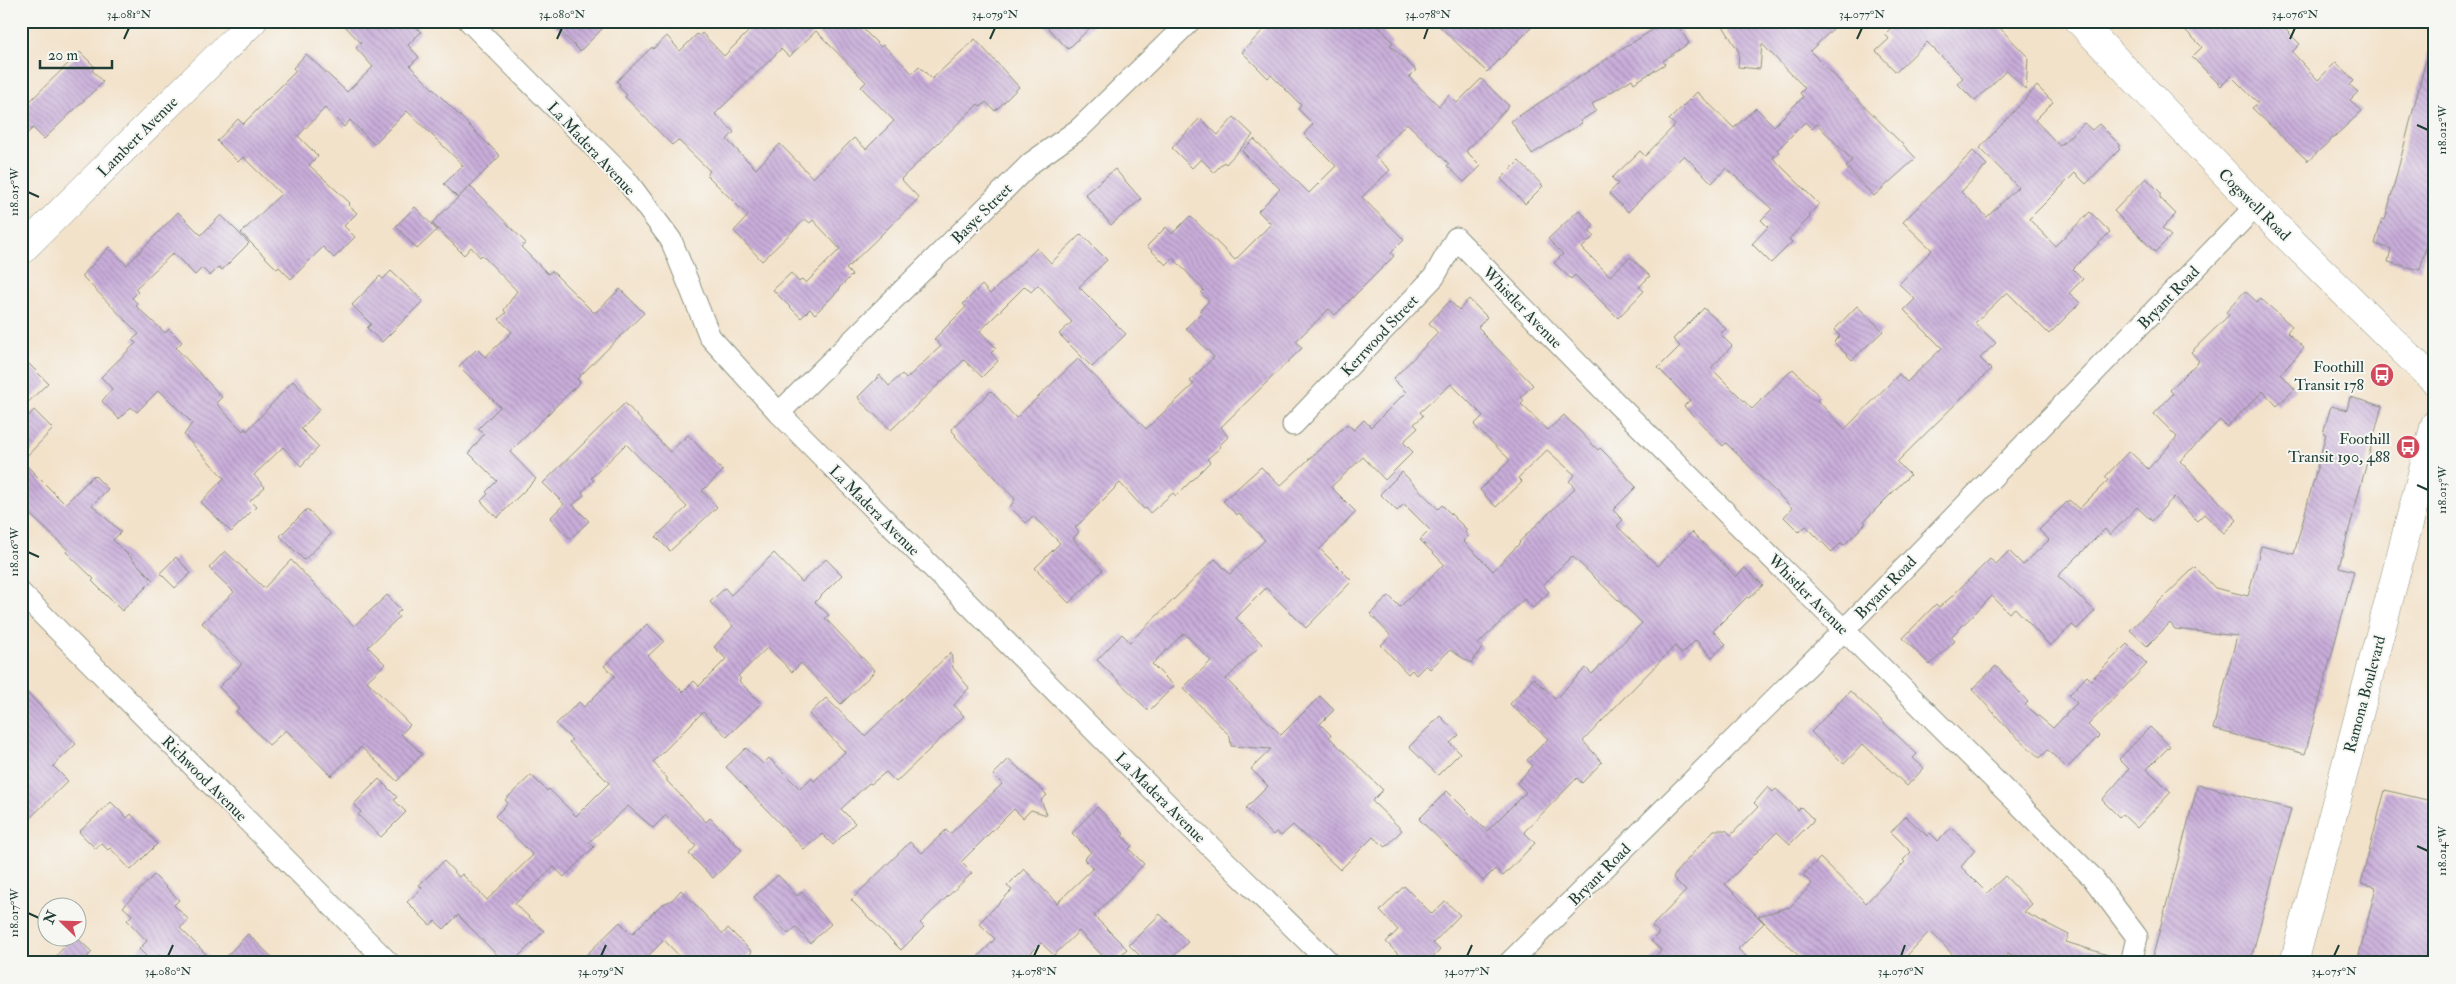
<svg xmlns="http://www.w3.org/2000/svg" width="2456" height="984" font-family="'IM FELL Double Pica',serif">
<defs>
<pattern id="building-back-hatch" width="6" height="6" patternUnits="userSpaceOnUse" patternTransform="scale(1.25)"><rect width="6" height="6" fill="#c9adda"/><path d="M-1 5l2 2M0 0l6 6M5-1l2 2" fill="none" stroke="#a38eb2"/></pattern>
</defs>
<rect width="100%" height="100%" fill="#f6f6f2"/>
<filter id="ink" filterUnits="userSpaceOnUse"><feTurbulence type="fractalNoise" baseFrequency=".02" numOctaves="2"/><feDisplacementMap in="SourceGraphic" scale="10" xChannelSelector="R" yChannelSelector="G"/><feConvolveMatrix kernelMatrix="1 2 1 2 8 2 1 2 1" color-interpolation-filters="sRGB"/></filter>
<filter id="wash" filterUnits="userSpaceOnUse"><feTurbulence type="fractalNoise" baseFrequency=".0096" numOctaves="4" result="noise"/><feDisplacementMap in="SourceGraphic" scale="20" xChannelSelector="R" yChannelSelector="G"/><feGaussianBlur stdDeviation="1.12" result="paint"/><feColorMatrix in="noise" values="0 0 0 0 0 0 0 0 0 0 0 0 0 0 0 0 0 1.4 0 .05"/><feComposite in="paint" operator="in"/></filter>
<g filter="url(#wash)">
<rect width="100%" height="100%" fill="#f3e2ca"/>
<g id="blocks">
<g fill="url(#building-back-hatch)" fill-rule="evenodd">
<polygon points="340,21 411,21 421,32 408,45 419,57 410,66 500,156 458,198 444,184 463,165 407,111 374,144 350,120 344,127 325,108 298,136 318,156 309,165 350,203 348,205 357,213 344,226 355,237 334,258 323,247 291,279 279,267 277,269 241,233 281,194 243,157 238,162 217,141 238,119 243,124 296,71 293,68 306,54 347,92 373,67 356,48 361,43"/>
<polygon points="550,21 610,21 580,51"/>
<path d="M759,21H855L881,47L883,45L912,73L919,66L932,79L975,39L1019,87L995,111L986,102L981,107L978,104L901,179L919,198L846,269L852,275L839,288L840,289L815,314L810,309L801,318L773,290L791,273L799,282L802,279L806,283L840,249L813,220L810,223L805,219L762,261L734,231L748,216L707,175L710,171L678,140L672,145L625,97L627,95L619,87L620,84L617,81L652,47L653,49L667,36L680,51L697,34L699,36L702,33L724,56ZM816,31L866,82L861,87L894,121L866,149L854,138L813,178L780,144L756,169L727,140L734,132L715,114L781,49L789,57Z"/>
<polygon points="1041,21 1097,21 1068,49"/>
<polygon points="1272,21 1374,21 1393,43 1390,45 1416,70 1409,77 1439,106 1449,95 1457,103 1481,79 1509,106 1466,151 1481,166 1464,182 1447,166 1449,164 1407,123 1375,156 1390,170 1362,197 1404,240 1391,253 1394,256 1335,315 1329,309 1296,341 1302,348 1221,427 1228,437 1219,446 1221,447 1207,459 1210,462 1176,496 1173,493 1150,513 1146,508 1144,509 1120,483 1075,528 1079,532 1073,539 1103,570 1069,603 1035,568 1060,543 1033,516 1026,523 1010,507 1015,499 955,436 956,435 952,431 953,427 991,391 1016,418 1078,359 1146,429 1194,384 1190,381 1214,357 1186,328 1202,312 1200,310 1209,301 1201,293 1204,290 1173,258 1166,265 1147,246 1166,227 1172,234 1190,216 1235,260 1271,224 1258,211 1280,189 1242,151 1254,139 1309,193 1336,166 1304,134 1313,124 1298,109 1301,105 1271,75 1268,78 1242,52"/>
<polygon points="1434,21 1538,21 1487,72"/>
<polygon points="1666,21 1675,21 1689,43 1663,61 1665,64 1634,83 1632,79 1592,104 1596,111 1580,121 1582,123 1532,154 1511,121"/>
<polygon points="1720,21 1841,21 1810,51 1916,158 1874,196 1846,167 1852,160 1817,124 1812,129 1805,122 1777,150 1779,152 1773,158 1819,204 1809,215 1810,217 1789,239 1792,242 1771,263 1752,244 1768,227 1761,220 1772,209 1726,168 1712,183 1684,155 1628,212 1609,193 1618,184 1612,178 1640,151 1645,156 1675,125 1669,120 1697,92 1734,128 1756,108 1774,126 1803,97 1800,93 1805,88 1762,44 1760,69 1738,67 1739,52"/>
<polygon points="1898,21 1993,21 2028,57 2026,90 2007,70 1975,101 1957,83 1963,78 1927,42 1896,72 1876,51 1889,39 1885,34"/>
<polygon points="2176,21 2277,21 2300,44 2292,52 2318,80 2336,62 2354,81 2350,85 2358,92 2350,100 2362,111 2308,161 2252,108 2258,103 2231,76 2221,86 2192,57 2202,47"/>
<polygon points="80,52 95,67 92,70 103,82 44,139 33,128 21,139 21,110"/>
<polygon points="2428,52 2435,53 2435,214 2420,270 2388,262 2391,249 2375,244 2382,219 2385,220"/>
<polygon points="2037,86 2053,102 2035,120 2060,146 2084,123 2092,130 2099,124 2120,145 2118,147 2120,149 2086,184 2075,173 2029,219 2055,246 2090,212 2110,232 2073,269 2083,279 2069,293 2080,303 2049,334 2007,292 1975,323 1996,343 1980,358 1991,369 1897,462 1910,475 1864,521 1866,523 1844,545 1841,543 1832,552 1806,526 1799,532 1784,517 1792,508 1726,443 1723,446 1684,406 1690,400 1658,368 1680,346 1673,339 1704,308 1726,329 1720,334 1732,346 1711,368 1752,409 1793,369 1820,397 1817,400 1845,429 1899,374 1907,382 1942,348 1904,310 1915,299 1899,284 1932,250 1903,222 1973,151 1987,165 1961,192 1987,217 2018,187 1980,148"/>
<polygon points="1234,117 1253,135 1226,164 1224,162 1214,172 1201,159 1192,168 1172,148 1200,118 1218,135"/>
<polygon points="1519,161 1543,186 1525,204 1501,179"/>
<polygon points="1115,169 1141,199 1111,225 1085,194"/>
<polygon points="2146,178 2160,192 2160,198 2176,214 2162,228 2171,236 2155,252 2114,211"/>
<polygon points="470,186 526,243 521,247 548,274 552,271 593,312 596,312 620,289 644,313 577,379 580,382 510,452 536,479 497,518 481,501 488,494 486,492 497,481 469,453 484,434 478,429 500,407 459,366 477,349 485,357 512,332 499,319 506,313 504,310 517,291 482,255 480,257 471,247 464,255 432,223"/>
<polygon points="415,207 437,230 417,249 396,226"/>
<polygon points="1579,210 1594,225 1589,231 1594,236 1582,248 1610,276 1630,257 1650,276 1639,287 1644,291 1618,318 1575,275 1571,279 1554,263 1563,254 1548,239"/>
<polygon points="178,212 201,235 221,215 249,243 222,270 219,267 210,276 202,268 195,275 173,253 135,289 138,292 132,298 138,304 136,306 165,333 169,329 182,342 176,348 222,397 216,403 243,431 245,428 247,431 293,381 320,409 301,429 319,447 301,466 283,447 254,475 265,487 250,501 256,507 231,532 201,502 224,478 184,435 192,423 159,390 137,412 131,407 119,419 102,401 112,389 101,377 136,343 132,340 139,334 82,276 109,247 127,265"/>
<polygon points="1081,234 1107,260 1079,287 1126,334 1092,367 1059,334 1072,322 1038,285 1031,292 1025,286 980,331 996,348 991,353 998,361 982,377 964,360 891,430 861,402 858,397 880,375 889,386 902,374 906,379 941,346 934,339 966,307 963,304 982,285 990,294 1037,248 1051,263"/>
<polygon points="391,271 423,301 382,342 367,328 371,324 352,305 380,276 383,279"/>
<polygon points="2245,291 2257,302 2260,298 2292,326 2287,332 2304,348 2281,374 2295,389 2277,406 2263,391 2227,427 2220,420 2180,461 2237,520 2224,533 2204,514 2197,521 2174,497 2152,521 2137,507 2110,535 2105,529 2058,576 2095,611 2077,629 2072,625 2050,646 2015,608 2009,613 1992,596 1951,637 1955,641 1930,665 1903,638 1936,604 1939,607 1949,599 1990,559 1996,564 2009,551 2023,565 2049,540 2039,530 2069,500 2079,509 2108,480 2105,477 2129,451 2148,469 2177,437 2154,414 2173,394 2170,390 2199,361 2191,352 2229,315 2226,312"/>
<polygon points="1469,299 1487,317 1478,327 1483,332 1482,333 1533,385 1521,397 1524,401 1521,404 1548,430 1564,415 1598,450 1600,448 1610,458 1636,487 1613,510 1623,520 1617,526 1658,566 1692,532 1736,577 1745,568 1763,585 1749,598 1747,597 1713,631 1726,644 1712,657 1696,640 1682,654 1675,646 1618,704 1583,741 1602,762 1582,783 1577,778 1524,832 1535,843 1503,876 1495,869 1483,881 1419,819 1447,791 1487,831 1526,792 1517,783 1533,766 1527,760 1548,739 1510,704 1534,678 1555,699 1586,668 1592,674 1642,623 1572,556 1543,585 1549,592 1533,608 1524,599 1478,644 1483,647 1471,663 1450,650 1430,669 1426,665 1416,675 1412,670 1408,674 1381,645 1391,636 1370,614 1389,596 1400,607 1444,564 1420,540 1430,530 1404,504 1397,511 1380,494 1402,472 1438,509 1442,505 1467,530 1465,532 1468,536 1463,541 1493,571 1520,543 1519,542 1575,488 1569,481 1575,475 1547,450 1518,478 1522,482 1496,507 1480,490 1510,460 1474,425 1483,416 1451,384 1420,412 1423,416 1414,424 1418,428 1403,442 1413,452 1385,480 1363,457 1331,487 1356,512 1320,549 1352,581 1306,628 1266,588 1236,618 1262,644 1226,679 1281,735 1320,696 1334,710 1320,724 1331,735 1329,737 1383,790 1372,801 1402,830 1386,847 1373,837 1340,870 1293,825 1281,836 1276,832 1273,835 1246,808 1268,786 1251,769 1271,749 1231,746 1230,736 1183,688 1211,661 1184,633 1152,664 1174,686 1149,711 1097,660 1122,634 1130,642 1215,559 1230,574 1265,540 1239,513 1237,515 1223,501 1261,467 1280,486 1347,424 1354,430 1364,420 1371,427 1406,392 1393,379 1438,333 1429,323 1450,301 1459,310"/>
<polygon points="1857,306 1883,331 1852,360 1834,342 1840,336 1834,330"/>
<polygon points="21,356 48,383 21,409"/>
<polygon points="2350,397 2382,406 2339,567 2354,571 2305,754 2213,729 2237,636 2175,629 2170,623 2147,646 2130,630 2195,567 2215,588 2248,596 2261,546 2294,554 2326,434 2323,433 2331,406 2347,410"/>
<polygon points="625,403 670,452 688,435 723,471 702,491 717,507 670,551 656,537 687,507 626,444 591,478 594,480 582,492 584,495 573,505 589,521 570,539 550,518 564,504 543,483"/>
<polygon points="34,410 53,429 22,461 65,504 94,475 108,489 92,505 121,532 113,540 153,580 122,611 92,581 94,579 66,552 68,550 21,506 21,424"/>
<polygon points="307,509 331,534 304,560 280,536"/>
<polygon points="225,551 264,588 291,560 354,626 387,595 401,610 396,614 399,617 368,647 385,664 367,681 410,725 401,734 422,754 397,781 361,747 331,776 286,730 269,745 236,711 240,708 219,687 242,664 202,623 234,592 209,568"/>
<polygon points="774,553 802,582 826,559 842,575 815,602 829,615 825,618 875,671 841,704 801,663 792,672 768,647 738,676 741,679 739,681 761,703 727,737 703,712 653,762 667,778 667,781 706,822 710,818 742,850 713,878 689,854 696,846 666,815 653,828 628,806 589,842 594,847 564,877 554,867 515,904 544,931 512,963 505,963 458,915 444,929 435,921 430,925 407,902 422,888 419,885 444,861 459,877 462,874 487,900 533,855 495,816 508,803 505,800 531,775 547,791 549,789 576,816 609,783 569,742 572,740 556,724 579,702 584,707 615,676 604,666 647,624 664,641 648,656 683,692 694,681 699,686 726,659 714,647 733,626 710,602 725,588 731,595"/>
<polygon points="176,557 191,573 175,588 160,573"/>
<polygon points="2127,644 2147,664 2088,725 2099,736 2067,768 2048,750 2040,758 2009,730 1972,689 1996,666 2028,702 2025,705 2053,728 2077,703 2069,695 2087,676 2091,680"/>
<polygon points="951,652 953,668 969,688 954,705 964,716 896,782 886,772 871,784 869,783 841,809 855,823 833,845 822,834 804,849 726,767 746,748 763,764 769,758 800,789 811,778 814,781 845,752 809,714 826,698 865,736"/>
<polygon points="21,686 76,744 53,766 68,781 21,827"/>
<polygon points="1850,691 1917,754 1913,758 1924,768 1907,786 1863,744 1844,764 1811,732"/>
<polygon points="1440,716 1459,735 1450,743 1460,753 1438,775 1409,747"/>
<polygon points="2150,727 2170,746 2147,769 2171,792 2137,828 2122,814 2119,817 2102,800 2129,769 2119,759"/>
<polygon points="1009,759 1047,795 1041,800 1047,815 1031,810 1023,818 1014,809 961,862 972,873 920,923 924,927 901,950 851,900 910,842 922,853 946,830 950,834 1002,784 993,775"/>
<polygon points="379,779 397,797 394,800 406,812 381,837 358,815 361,812 354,804"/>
<polygon points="2198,784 2291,809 2250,963 2151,963"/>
<polygon points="1768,787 1773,792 1776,789 1798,810 1801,807 1814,820 1790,844 1777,832 1725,884 1764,923 1738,949 1753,963 1649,963 1661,950 1651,941 1659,933 1652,926 1686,891 1673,878 1677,871 1714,830 1726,830 1731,835 1758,807 1754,803"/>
<polygon points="2385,790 2435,802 2435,963 2357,963 2376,887 2361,883"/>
<polygon points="111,802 127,818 131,814 157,844 131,870 110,848 108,850 101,843 96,849 79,832"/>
<polygon points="1097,807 1124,834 1122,836 1132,846 1129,849 1144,864 1094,916 1127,949 1113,963 1109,963 1079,931 1054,955 1041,943 1021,963 972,963 995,939 979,923 1012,890 1007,886 1024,869 1057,903 1093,868 1084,859 1091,852 1072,833"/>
<polygon points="1906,816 1927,836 1930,833 1938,841 1951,828 1975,850 1961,867 1987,893 2005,876 2032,904 2024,912 2069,935 2066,942 2118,958 2117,963 2028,963 2008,953 2004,963 1961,963 1930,931 1900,963 1806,963 1758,916 1790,907 1812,884 1803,875 1820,858 1866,903 1905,862 1903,860 1911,852 1891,832"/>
<polygon points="154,875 179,900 174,905 189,920 180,928 215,963 167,963 159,955 152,962 139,949 147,941 127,920 132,915 123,907"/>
<polygon points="778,875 797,896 802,892 831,924 810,943 796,927 788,934 754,897"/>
<polygon points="1404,886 1432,914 1445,901 1460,915 1433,943 1440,950 1428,963 1407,963 1386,942 1398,930 1380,911"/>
<polygon points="681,890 723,934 728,928 752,952 741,963 686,963 664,940 641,963 578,963 620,922 632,934 661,905 672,900"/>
<polygon points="1160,914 1188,942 1167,963 1147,963 1129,945"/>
<polygon points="248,934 278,963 220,963"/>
<polygon points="75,936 92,952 81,963 49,963"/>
</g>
</g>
</g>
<g filter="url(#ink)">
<use href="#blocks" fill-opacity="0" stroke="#89907f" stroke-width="1"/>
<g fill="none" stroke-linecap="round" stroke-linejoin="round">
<g stroke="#89907f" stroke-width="23">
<g id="street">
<polyline points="469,21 624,177 671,240 710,337 779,413 1184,821 1330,963"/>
<polyline points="779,413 1031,163 1079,129 1190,21"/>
<polyline points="1293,425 1434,277 1456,238 1619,406 2092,877 2137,937 2131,963"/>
<polyline points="21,593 389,963"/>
<polyline points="1509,963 1845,629 2256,206"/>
</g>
</g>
<g stroke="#89907f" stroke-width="29">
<g id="secondary">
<polyline points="2079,21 2256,206 2435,382"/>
<polyline points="21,251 253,21"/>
</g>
</g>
<g stroke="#89907f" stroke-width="29">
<polyline id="primary" points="2294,963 2435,424"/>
</g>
<use href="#street" stroke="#fff" stroke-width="21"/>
<use href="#secondary" stroke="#fff" stroke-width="28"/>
<use href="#primary" stroke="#fff" stroke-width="28"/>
</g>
</g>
<path fill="none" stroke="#1f3d34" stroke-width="2" d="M124,39L129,28M557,39L562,28M990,39L995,28M1424,39L1428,28M1857,39L1862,28M2290,39L2295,28M2417,125L2428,130M28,192L39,197M2417,485L2428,490M28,552L39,557M2417,846L2428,851M28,913L39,918M168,956L173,945M601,956L606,945M1034,956L1039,945M1467,956L1472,945M1901,956L1905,945M2334,956L2339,945"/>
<defs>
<g id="bus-disc" transform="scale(1.25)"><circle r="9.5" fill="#d1495b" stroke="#f6f6f2"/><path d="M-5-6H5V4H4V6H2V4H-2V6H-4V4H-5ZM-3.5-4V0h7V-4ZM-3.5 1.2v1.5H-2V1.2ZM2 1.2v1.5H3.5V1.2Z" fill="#fff"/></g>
</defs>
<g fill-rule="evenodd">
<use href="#bus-disc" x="2382" y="375"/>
<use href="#bus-disc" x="2408" y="447"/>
</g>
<g text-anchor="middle" stroke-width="4" stroke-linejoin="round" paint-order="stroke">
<g font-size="16" fill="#1f3d34" stroke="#f6f6f2">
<text transform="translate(137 136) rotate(-45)" y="6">Lambert Avenue</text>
<text transform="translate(592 148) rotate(47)" y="6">La Madera Avenue</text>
<text transform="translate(2255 204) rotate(45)" y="6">Cogswell Road</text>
<text transform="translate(981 213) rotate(-45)" y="6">Basye Street</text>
<text transform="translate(2168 297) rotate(-46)" y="6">Bryant Road</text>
<text transform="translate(1523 307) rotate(46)" y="6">Whistler Avenue</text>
<text transform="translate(1379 335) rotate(-47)" y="6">Kerrwood Street</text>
<text transform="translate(875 510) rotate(45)" y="6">La Madera Avenue</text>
<text transform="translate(1885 587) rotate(-46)" y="6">Bryant Road</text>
<text transform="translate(1809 594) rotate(45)" y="6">Whistler Avenue</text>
<text transform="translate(2364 694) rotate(-75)" y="6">Ramona Boulevard</text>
<text transform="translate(205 778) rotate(45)" y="6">Richwood Avenue</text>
<text transform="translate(1161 797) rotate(45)" y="6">La Madera Avenue</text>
<text transform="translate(1599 874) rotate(-45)" y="6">Bryant Road</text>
</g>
<g font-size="16" fill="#1f3d34" stroke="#f6f6f2" text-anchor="end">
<text x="2364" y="372">Foothill<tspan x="2364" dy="18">Transit 178</tspan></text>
<text x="2390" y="444">Foothill<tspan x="2390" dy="18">Transit 190, 488</tspan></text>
</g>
</g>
<rect width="2456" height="984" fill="none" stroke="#f6f6f2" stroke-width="55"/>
<g transform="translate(62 922) rotate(293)"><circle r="24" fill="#f6f6f2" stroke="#a0aca6"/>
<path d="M0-4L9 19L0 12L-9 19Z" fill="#d1495b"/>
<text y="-8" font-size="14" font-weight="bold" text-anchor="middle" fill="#1f3d34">N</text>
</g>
<path d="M40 60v8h72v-8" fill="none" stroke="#1f3d34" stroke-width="2.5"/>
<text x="48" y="60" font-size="15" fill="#1f3d34" stroke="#f6f6f2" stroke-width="4" paint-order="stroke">20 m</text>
<rect x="28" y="28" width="2400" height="928" fill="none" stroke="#1f3d34" stroke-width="2"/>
<g font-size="12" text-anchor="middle" fill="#1f3d34">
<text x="129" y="18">34.081°N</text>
<text x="562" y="18">34.080°N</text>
<text x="995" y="18">34.079°N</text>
<text x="1428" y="18">34.078°N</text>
<text x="1862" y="18">34.077°N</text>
<text x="2295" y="18">34.076°N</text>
<text transform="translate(2442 130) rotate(-90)" y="4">118.012°W</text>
<text transform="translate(14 192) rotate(-90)" y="4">118.015°W</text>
<text transform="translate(2442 490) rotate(-90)" y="4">118.013°W</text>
<text transform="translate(14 552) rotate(-90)" y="4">118.016°W</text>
<text transform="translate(2442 851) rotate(-90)" y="4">118.014°W</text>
<text transform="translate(14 913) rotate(-90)" y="4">118.017°W</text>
<text x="168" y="975">34.080°N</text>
<text x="601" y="975">34.079°N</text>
<text x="1034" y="975">34.078°N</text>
<text x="1467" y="975">34.077°N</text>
<text x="1901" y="975">34.076°N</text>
<text x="2334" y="975">34.075°N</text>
</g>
</svg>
